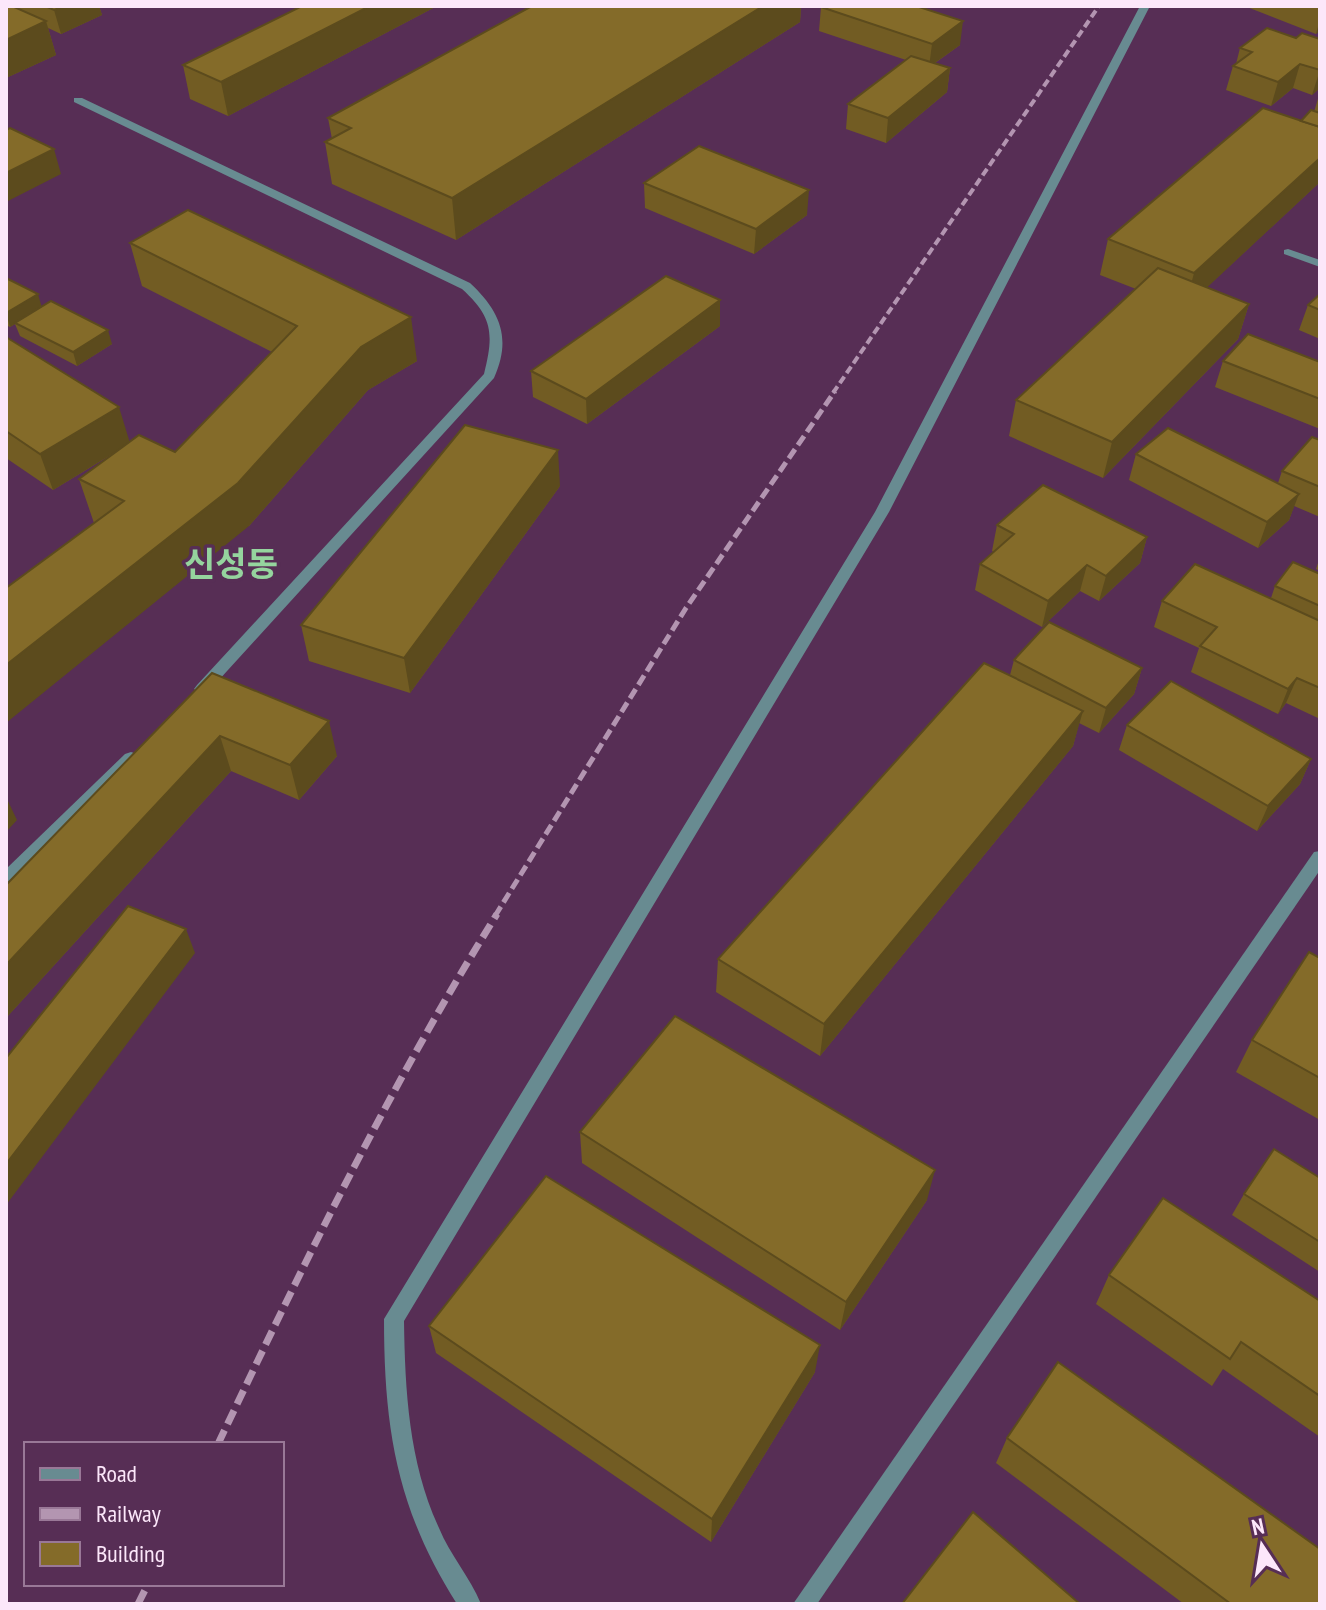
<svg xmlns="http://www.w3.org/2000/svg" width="1326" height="1610" font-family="'PT Sans Narrow','Noto Sans KR',sans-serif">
<rect width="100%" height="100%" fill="#572e55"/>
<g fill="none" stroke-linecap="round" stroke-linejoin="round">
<g fill="#688b91" fill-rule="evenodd">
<path d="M1140,6H1150L889,512L404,1321C405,1391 409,1463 439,1528C450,1555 470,1577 481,1604H457C397,1510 384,1429 384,1319L875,512Z"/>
<path d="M74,98H82L470,283C500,311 512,338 494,378L207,693L202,694L194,689L197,685L484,374C494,334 493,317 462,289L74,102Z"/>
<polygon points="1288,249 1320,260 1320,267 1284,254 1284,250"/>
<polygon points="131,752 137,754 139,758 137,762 12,884 6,886 6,869 125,754"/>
<polygon points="1320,851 1320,870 817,1604 793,1604 1314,852"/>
</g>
<polyline stroke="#b395b1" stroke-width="4" stroke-dasharray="8 4" stroke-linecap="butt" points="833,393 1099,6"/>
<polyline stroke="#b395b1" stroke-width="5" stroke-dasharray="11 5" stroke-linecap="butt" points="495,916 686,608 835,391"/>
<g stroke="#b395b1" stroke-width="7" stroke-dasharray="15 7" stroke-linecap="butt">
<path d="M218,1444C305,1261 390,1086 497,914"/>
<polyline points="138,1604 148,1584"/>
</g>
</g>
<g fill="#725c23">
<polygon points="6,6 99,6 102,15 61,34 48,28 56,55 6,78"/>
<polygon points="302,6 437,6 228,116 190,99 183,65"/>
<polygon points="532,6 801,6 800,22 456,240 332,184 325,142 332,139 328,118"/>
<polygon points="1248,6 1320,6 1320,31 1316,34 1247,7"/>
<polygon points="821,7 960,45 935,63 950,68 947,92 886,143 846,129 848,104 906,60 819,31"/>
<polygon points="1296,38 1320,39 1320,88 1312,95 1293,88 1271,106 1226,90 1233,66 1236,64 1240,48"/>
<polygon points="1320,92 1320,182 1207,287 1249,304 1238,339 1103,478 1009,436 1016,400 1136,289 1100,275 1108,239 1314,112"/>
<polygon points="644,183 807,215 754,254 645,208"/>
<polygon points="130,243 417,361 368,390 249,526 94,523 79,479 119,450 53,490 6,458 6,337 130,442 175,452 272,352 142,286"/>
<polygon points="6,278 42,307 112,344 77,366 20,336 15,324 10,327 6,325"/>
<polygon points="1320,294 1320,339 1299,330 1308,305"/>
<polygon points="720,326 587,424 533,397 531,371"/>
<polygon points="1223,361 1320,362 1320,429 1215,387"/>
<polygon points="1320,440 1320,517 1294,506 1289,520 1258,548 1129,480 1136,454 1278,483 1282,471"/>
<polygon points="560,486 410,693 309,661 301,625"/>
<polygon points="997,525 1147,537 1140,563 1099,601 1080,591 1042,627 975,590 980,564 994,552 992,551"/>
<polygon points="1320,557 1320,571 1316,569"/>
<polygon points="1320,574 1320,719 1286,703 1278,714 1191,672 1199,648 1154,627 1162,601 1271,598 1275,586"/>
<polygon points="1014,660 1142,668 1134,694 1099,733 1079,723 1073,746 820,1056 716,992 718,959 1010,675"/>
<polygon points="212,673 337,756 299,800 231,771 6,1018 6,885"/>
<polygon points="1127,725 1311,759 1300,784 1257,831 1119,750"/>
<polygon points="1320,958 1320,1120 1236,1072 1252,1040"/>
<polygon points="580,1132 927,1200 840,1330 582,1163"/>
<polygon points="1320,1178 1320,1272 1232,1215 1244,1194"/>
<polygon points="1109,1275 1320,1301 1320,1437 1223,1369 1212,1386 1096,1304"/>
<polygon points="429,1326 815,1372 711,1542 436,1353"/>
<polygon points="1007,1438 1320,1604 1184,1604 996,1463"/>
</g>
<g fill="#5c4b1d">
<polygon points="64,6 99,6 102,15 61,34 54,10"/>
<polygon points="370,6 437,6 228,116 221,82"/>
<polygon points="763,6 801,6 800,22 456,240 452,198"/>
<polygon points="1320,19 1320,31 1316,34"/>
<polygon points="46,21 56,55 6,78 6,40"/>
<polygon points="963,21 960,45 929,67 932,44"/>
<polygon points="1300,64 1293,88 1271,106 1278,82"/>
<polygon points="950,68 947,92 886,143 888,118"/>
<polygon points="1320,70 1320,88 1312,95"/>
<polygon points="54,149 61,174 6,202 6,173"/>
<polygon points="1320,158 1320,182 1185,308 1194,273"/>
<polygon points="809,190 807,215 754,254 756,229"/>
<polygon points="38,294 42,308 10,327 6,313"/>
<polygon points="720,300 720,326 587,424 586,399"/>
<polygon points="1249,304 1238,339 1103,478 1112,442"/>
<polygon points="411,317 417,361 368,390 249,526 6,723 6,665 361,347"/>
<polygon points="108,330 112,344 77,366 73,352"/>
<polygon points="119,407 130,443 53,490 40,454"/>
<polygon points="558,450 560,486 410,693 404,658"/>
<polygon points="1299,494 1289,520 1258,548 1267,522"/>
<polygon points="1147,537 1140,563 1099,601 1106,576"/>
<polygon points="1087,565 1080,591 1042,627 1048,601"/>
<polygon points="1142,668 1134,694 1099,733 1106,708"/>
<polygon points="1297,678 1286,703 1278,714 1288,689"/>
<polygon points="1083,711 1073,746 820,1056 824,1024"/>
<polygon points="329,721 337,756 299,800 290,765"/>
<polygon points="220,736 231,771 6,1018 6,965"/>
<polygon points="1311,759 1300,784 1257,831 1268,806"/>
<polygon points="6,797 17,820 6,832"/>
<polygon points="186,929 195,953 6,1205 6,1164"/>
<polygon points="935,1170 927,1200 840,1330 846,1302"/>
<polygon points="820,1345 815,1372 711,1542 712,1519"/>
</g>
<g fill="#846b29" stroke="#5c4b1d" stroke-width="2">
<polygon points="6,6 12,6 46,21 6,40"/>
<polygon points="45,6 64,6 54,10"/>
<polygon points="302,6 370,6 221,82 183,65"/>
<polygon points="532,6 763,6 452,198 325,142 351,128 328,118"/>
<polygon points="823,6 916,6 963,21 932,44 821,7"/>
<polygon points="1267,28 1296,38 1302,33 1320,39 1320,70 1300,64 1278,82 1233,66 1252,52 1240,48"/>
<polygon points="911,56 950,68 888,118 848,104"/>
<polygon points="1263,108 1320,127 1320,158 1194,273 1108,239"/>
<polygon points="1311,110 1320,113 1320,127 1301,121"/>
<polygon points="10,128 54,149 6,173 6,130"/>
<polygon points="699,146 809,190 756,229 644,183"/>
<polygon points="188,210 411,317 361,347 238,483 6,665 6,588 124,501 79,479 139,435 175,452 297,326 130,243"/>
<polygon points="1158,268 1249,304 1112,442 1016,400"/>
<polygon points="666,276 720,300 586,399 531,371"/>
<polygon points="6,278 38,294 6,313"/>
<polygon points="1320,294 1320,310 1308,305"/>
<polygon points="51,301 108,330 73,352 15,323"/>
<polygon points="1248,334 1320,362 1320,399 1223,361"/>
<polygon points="6,337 119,407 40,454 6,431"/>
<polygon points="465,425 558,450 404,658 301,625"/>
<polygon points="1168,428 1299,494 1267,522 1136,454"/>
<polygon points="1312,437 1320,440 1320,487 1282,471"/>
<polygon points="1043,485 1147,537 1106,576 1087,565 1048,601 980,564 1014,534 997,525"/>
<polygon points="1293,562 1320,574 1320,606 1275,586"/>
<polygon points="1195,564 1320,621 1320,688 1297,678 1288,689 1200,646 1217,627 1162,601"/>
<polygon points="1049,622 1142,668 1106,708 1014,660"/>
<polygon points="984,663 1083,711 824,1024 718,959"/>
<polygon points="212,673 329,721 290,765 220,736 6,965 6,885"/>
<polygon points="1171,681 1311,759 1268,806 1127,725"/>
<polygon points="128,906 186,929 6,1164 6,1058"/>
<polygon points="1309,952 1320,958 1320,1078 1252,1040"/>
<polygon points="675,1016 935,1170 846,1302 580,1132"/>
<polygon points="1274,1149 1320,1178 1320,1242 1244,1194"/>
<polygon points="546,1176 820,1345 712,1519 429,1326"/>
<polygon points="1163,1198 1320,1301 1320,1396 1241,1342 1230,1359 1109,1275"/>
<polygon points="1058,1362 1320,1549 1320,1604 1231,1604 1007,1438"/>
<polygon points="973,1512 1080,1604 902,1604"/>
</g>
<g text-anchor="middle" stroke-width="7" stroke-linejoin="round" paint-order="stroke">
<g font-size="34" font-weight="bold" fill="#95d49e" stroke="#572e55">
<text x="231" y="576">신성동</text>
</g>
</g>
<rect width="1326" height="1610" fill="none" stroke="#fce7fa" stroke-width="16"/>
<rect x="24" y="1442" width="260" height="144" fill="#572e55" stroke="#997897" stroke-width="2"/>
<rect x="40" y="1468" width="40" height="12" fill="#688b91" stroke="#997897" stroke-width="2"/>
<text x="96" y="1482" font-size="24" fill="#fce7fa">Road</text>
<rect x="40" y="1508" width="40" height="12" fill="#b395b1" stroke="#997897" stroke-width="2"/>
<text x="96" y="1522" font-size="24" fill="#fce7fa">Railway</text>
<rect x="40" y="1542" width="40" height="24" fill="#846b29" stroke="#997897" stroke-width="2"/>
<text x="96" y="1562" font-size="24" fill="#fce7fa">Building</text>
<g transform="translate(1262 1546) rotate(348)" stroke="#572e55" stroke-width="6" paint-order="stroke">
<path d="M0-6L14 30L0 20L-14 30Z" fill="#fce7fa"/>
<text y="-12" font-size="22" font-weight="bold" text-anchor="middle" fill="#fce7fa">N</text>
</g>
</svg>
